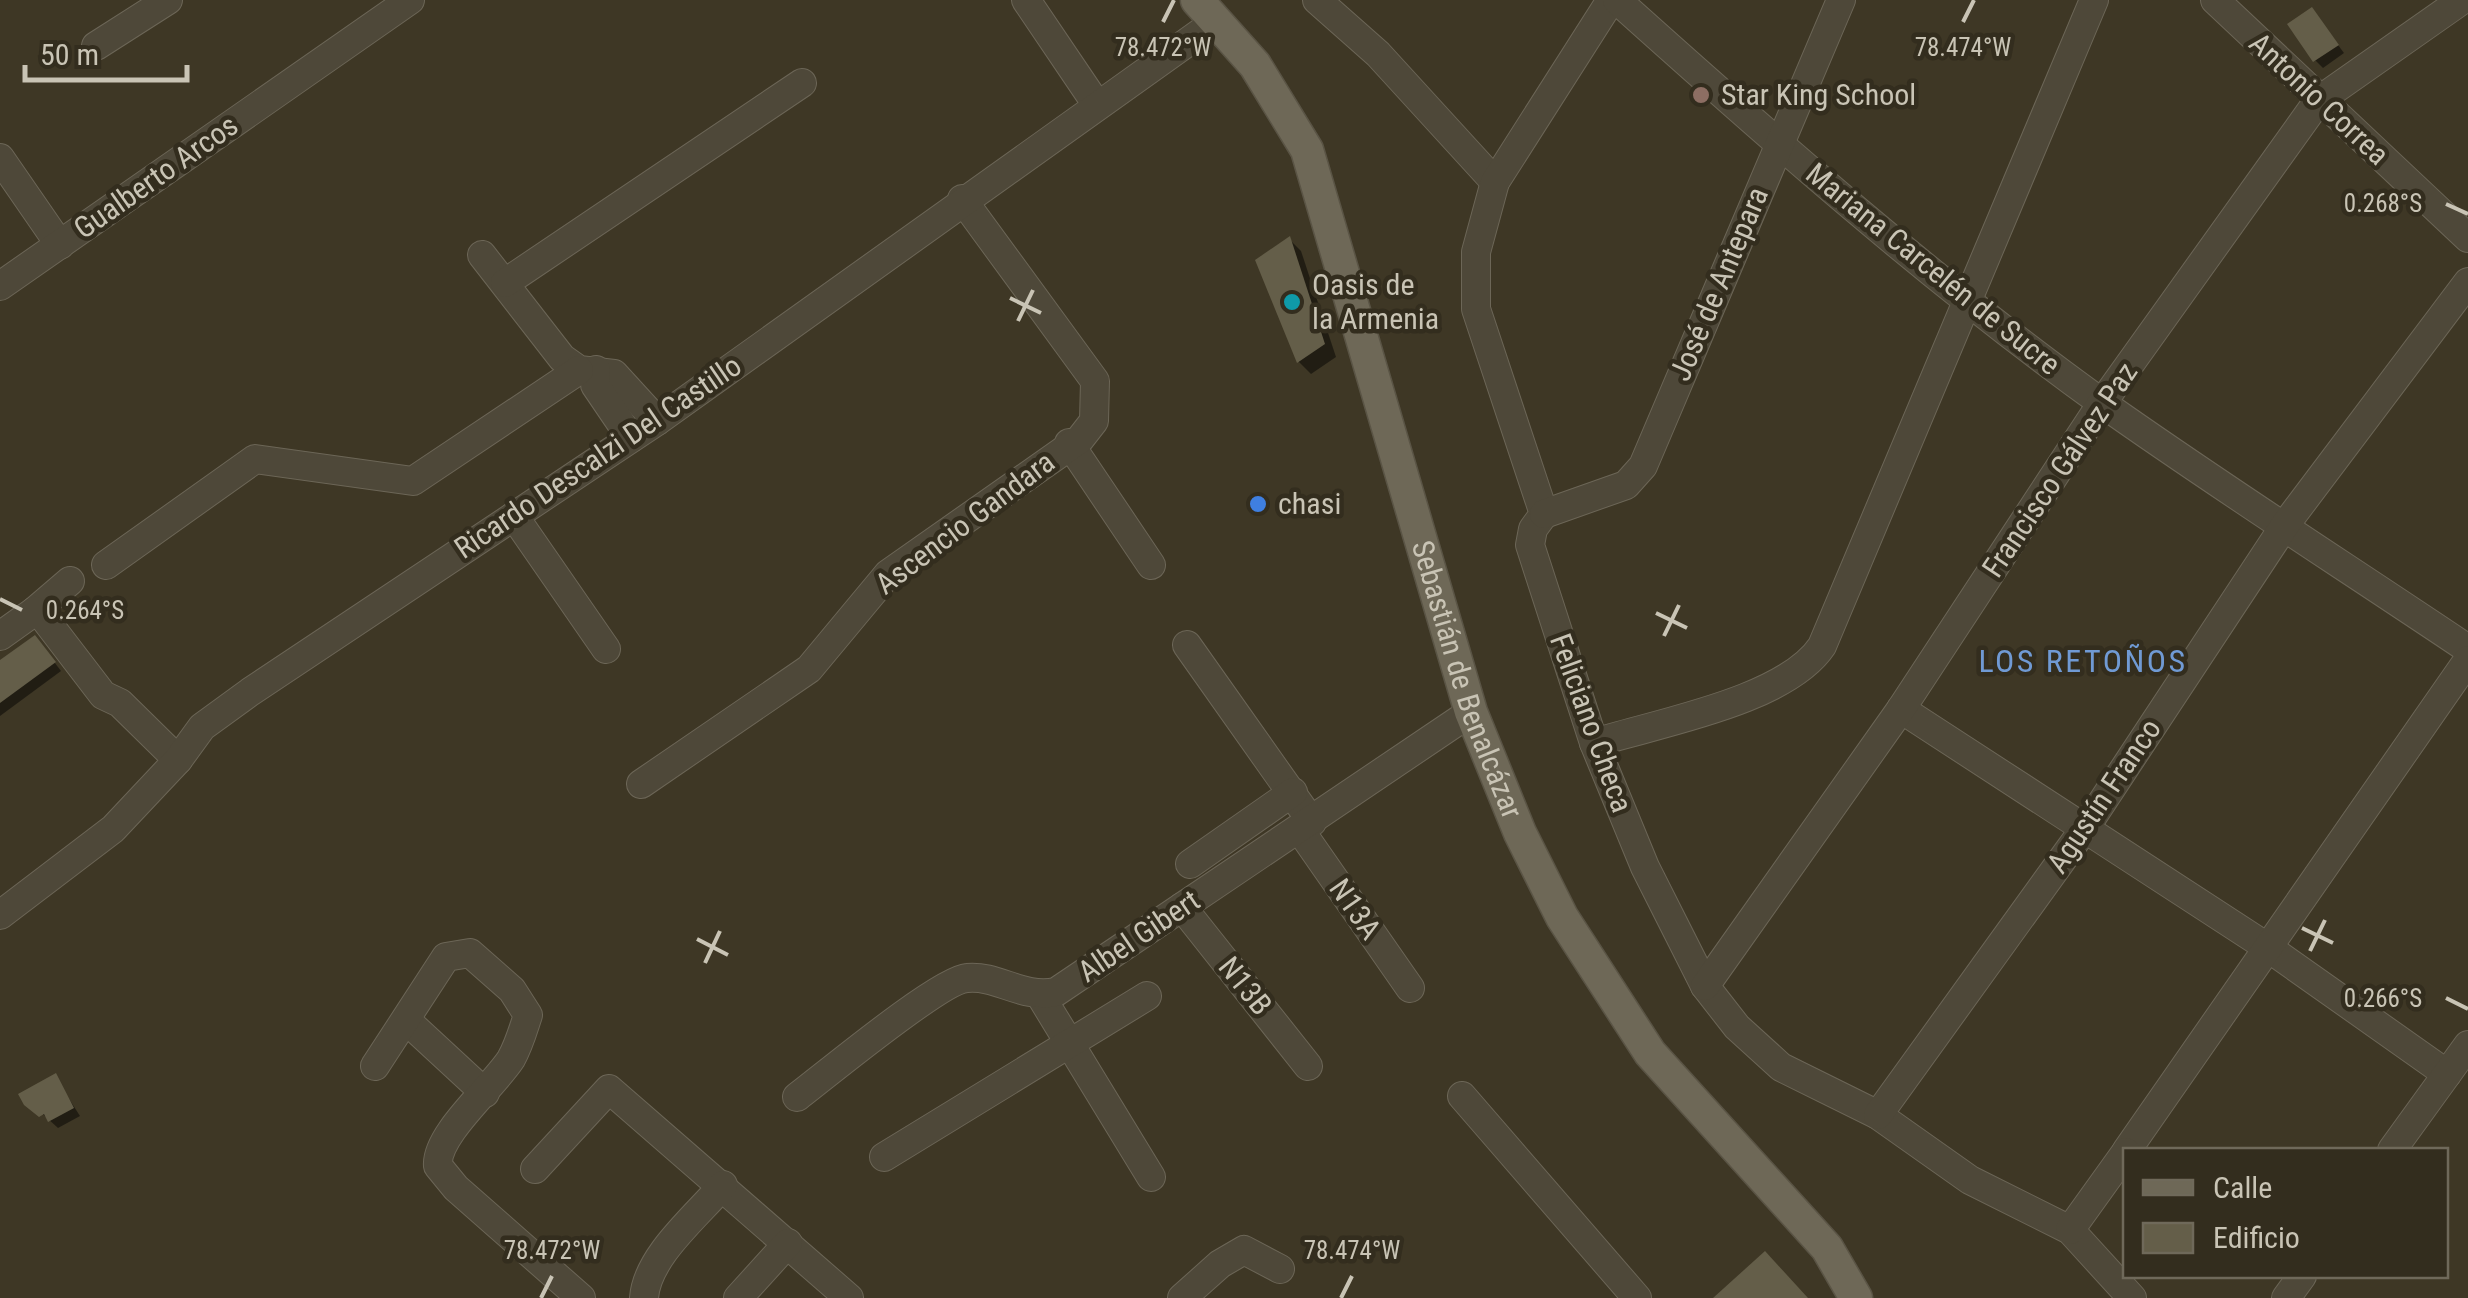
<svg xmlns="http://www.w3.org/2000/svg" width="2468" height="1298" font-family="'Roboto Condensed',sans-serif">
<rect width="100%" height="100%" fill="#3e3725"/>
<g fill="#0007">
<polygon points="2312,10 2344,53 2323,68 2315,60"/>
<polygon points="1289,239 1301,251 1336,357 1311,374 1299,362 1258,261"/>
<polygon points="42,646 61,671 0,716 0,663"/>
<polygon points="55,1077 80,1116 58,1128 22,1095"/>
</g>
<g fill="#645e49">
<polygon points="2312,7 2339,45 2313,62 2287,24"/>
<polygon points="1290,236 1325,344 1297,363 1255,260"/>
<polygon points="35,635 56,662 0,703 0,660"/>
<polygon points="56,1073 74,1108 48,1122 44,1114 39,1117 24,1105 18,1094"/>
<polygon points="1765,1251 1808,1298 1713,1298"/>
</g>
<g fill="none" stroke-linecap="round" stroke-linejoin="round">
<g stroke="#6c6657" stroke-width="30">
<g id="minor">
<polyline points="1026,0 1097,105"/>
<polyline points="1317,0 1378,54 1495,182"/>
<polyline points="1611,0 1495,182 1476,252 1476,309 1544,514 1533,529 1530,545 1594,743 1645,867 1705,986 1737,1027 1781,1067 1878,1115 1970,1180 2070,1230 2132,1298"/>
<path d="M1617,0C1773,140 1931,280 2102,403C2222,488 2346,567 2468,649"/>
<polyline points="2215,0 2468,238"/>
<polyline points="96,46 168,0"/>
<polyline points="0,158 60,245"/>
<polyline points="482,255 562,358 579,370 614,374 657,421"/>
<polyline points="505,283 802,83"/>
<polyline points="0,286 410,0"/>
<polyline points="596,370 595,385 631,438"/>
<polyline points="1069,443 1151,565"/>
<polyline points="1544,514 1626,485 1643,466 1841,0"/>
<polyline points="514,516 606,649"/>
<polyline points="106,565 255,459 413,481 579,370"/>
<polyline points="35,611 70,581"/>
<polyline points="0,636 35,611 41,614 103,695 120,703 178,760"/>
<polyline points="1187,645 1312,822"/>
<polyline points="1901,709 2270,949 2447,1074"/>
<path d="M1594,743C1658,723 1785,701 1822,646L2094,0"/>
<polyline points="641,784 809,669 888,574 1080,439 1094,421 1095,381 962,199"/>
<polyline points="1300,830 1410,988"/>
<polyline points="1190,864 1293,792"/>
<polyline points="1182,907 1308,1066"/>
<polyline points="0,915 113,829 178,760 202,727 250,692 657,421 1217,21"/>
<polyline points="1705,986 1901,709 2102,403 2318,101 2462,0"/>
<polyline points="1040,995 1151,1177"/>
<polyline points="406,1020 485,1093"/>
<path d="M375,1066L446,957L470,953L512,990L528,1015C523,1030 519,1045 511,1059C493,1087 435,1135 438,1166L456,1188L581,1298"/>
<polyline points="1462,1096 1637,1298"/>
<path d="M797,1097C826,1075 940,980 967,978C998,975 1022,999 1056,992L1471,712"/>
<polyline points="1878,1115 2085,828 2285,525 2468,282"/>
<polyline points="2127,1150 2468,660"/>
<polyline points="2392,1150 2468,1045"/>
<polyline points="884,1157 1147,996"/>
<polyline points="535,1169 609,1089 849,1298"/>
<polyline points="2070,1230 2126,1152"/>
<path d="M644,1298C647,1256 697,1216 723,1185"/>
<polyline points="738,1298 788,1243"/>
<polyline points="1182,1298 1220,1264 1244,1250 1280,1269"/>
<polyline points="2286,1298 2302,1276"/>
</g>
</g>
<g stroke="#5a5445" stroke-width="35">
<g id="major">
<path id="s1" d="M1197,0L1255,65L1307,150L1471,712L1520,833L1562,917L1650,1053L1827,1248L1856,1298"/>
</g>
</g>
<use href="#minor" stroke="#4e4839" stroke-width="28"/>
<use href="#major" stroke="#6e6857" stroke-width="32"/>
</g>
<path fill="none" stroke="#c9c4b5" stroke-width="4" d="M1163,22L1174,0M1963,22L1974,0M2446,204L2468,214M1010,298L1041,313M1018,321L1033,290M0,599L22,610M1656,613L1687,628M1664,636L1679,605M2302,928L2333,943M697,939L728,955M2310,951L2325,920M705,963L720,931M2446,998L2468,1009M541,1298L552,1276M1341,1298L1352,1276"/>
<circle fill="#8d6e63" stroke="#332d1e" stroke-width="4" cx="1701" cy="95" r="10"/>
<circle fill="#0f9aa8" stroke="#332d1e" stroke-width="4" cx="1292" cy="302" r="10"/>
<circle fill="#3f7fe0" stroke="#332d1e" stroke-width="4" cx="1258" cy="504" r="10"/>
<g text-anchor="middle" stroke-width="9" stroke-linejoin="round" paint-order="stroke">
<g font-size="30" fill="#c9c4b5" stroke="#332d1e" text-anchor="start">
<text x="1721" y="105">Star King School</text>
<text x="1312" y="295">Oasis de<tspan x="1312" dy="34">la Armenia</tspan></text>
<text x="1278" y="514">chasi</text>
</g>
<g font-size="30" fill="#c9c4b5" stroke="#332d1e">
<text transform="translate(2319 99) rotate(43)" y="10">Antonio Correa</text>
<text transform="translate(156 177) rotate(-35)" y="10">Gualberto Arcos</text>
<text transform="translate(1933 269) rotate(39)" y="10">Mariana Carcelén de Sucre</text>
<text transform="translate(1719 284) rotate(-67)" y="10">José de Antepara</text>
<text transform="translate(598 457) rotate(-34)" y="10">Ricardo Descalzi Del Castillo</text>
<text transform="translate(2060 470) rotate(-56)" y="10">Francisco Gálvez Paz</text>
<text transform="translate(965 523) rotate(-37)" y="10">Ascencio Gandara</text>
<text dy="10" stroke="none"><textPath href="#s1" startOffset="740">Sebastián de Benalcázar</textPath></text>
<text transform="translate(1591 723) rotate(70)" y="10">Feliciano Checa</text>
<text transform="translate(2104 796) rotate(-56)" y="10">Agustín Franco</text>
<text transform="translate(1355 909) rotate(55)" y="10">N13A</text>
<text transform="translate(1139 936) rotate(-34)" y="10">Albel Gibert</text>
<text transform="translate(1245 986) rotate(51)" y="10">N13B</text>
</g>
<g font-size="32" letter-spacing="2.5" fill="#709ad4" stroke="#332d1e">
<text x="2083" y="672">LOS RETOÑOS</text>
</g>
</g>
<g font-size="25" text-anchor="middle" fill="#c9c4b5" stroke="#332d1e" stroke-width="9" stroke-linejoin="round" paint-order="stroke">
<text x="1963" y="56">78.474°W</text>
<text x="1163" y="56">78.472°W</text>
<text x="2383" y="212">0.268°S</text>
<text x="85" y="619">0.264°S</text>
<text x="2383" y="1007">0.266°S</text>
<text x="552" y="1259">78.472°W</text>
<text x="1352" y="1259">78.474°W</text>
</g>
<rect x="2123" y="1148" width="325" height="130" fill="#332d1e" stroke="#6f695a" stroke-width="2.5"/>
<rect x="2143" y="1180" width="50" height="15" fill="#6e6857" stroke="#6f695a" stroke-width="2.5"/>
<text x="2213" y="1198" font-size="30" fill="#c9c4b5">Calle</text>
<rect x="2143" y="1223" width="50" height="30" fill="#645e49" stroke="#6f695a" stroke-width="2.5"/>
<text x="2213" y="1248" font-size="30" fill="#c9c4b5">Edificio</text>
<path d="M25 65v15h162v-15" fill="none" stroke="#c9c4b5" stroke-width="5"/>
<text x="40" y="65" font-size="30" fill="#c9c4b5" stroke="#332d1e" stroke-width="8" paint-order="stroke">50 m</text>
</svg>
